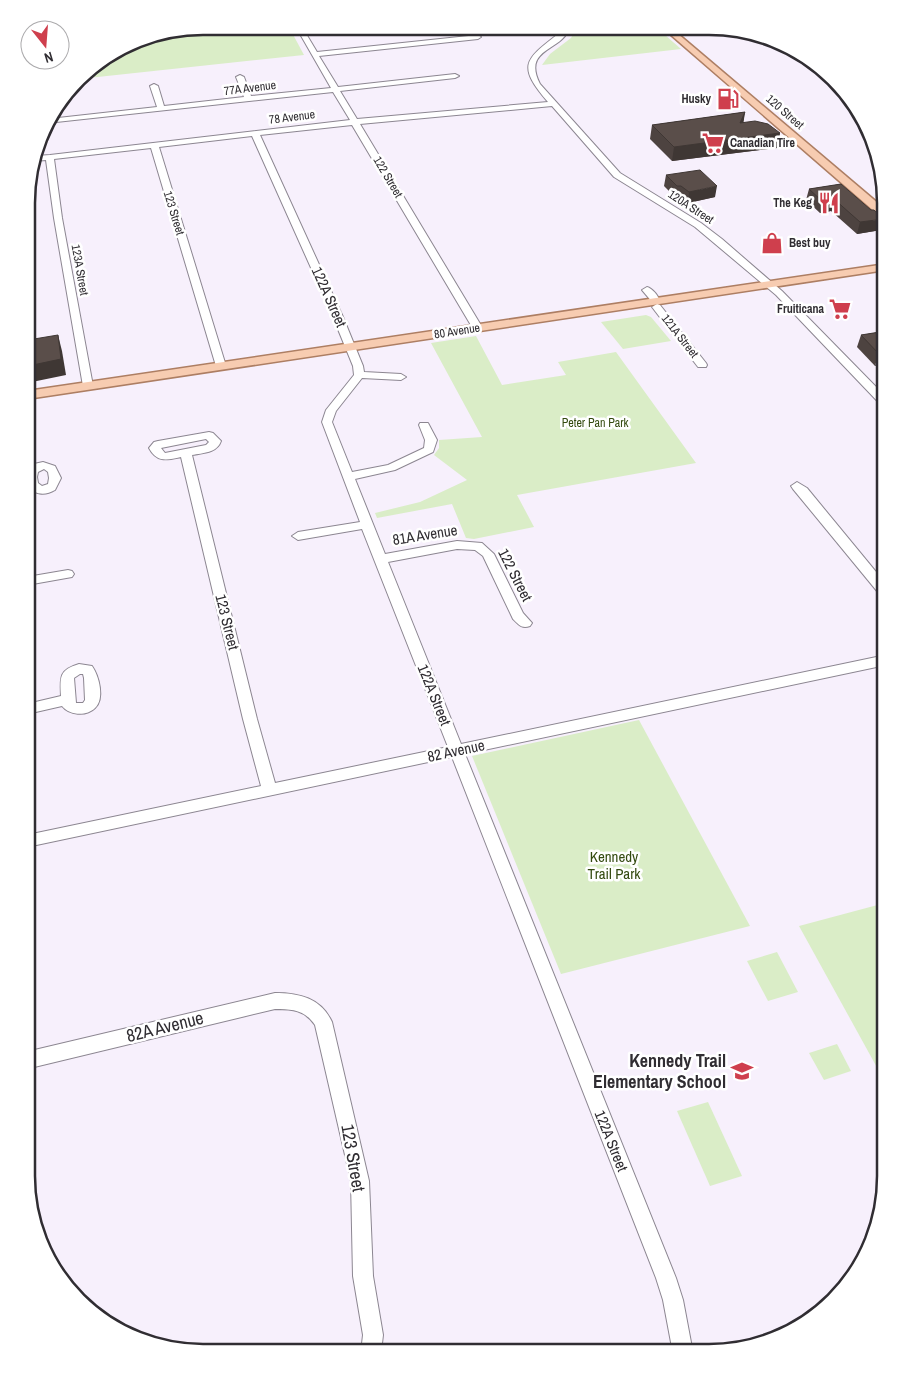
<svg xmlns="http://www.w3.org/2000/svg" width="912" height="1379" font-family="'Archivo Narrow',sans-serif">
<rect width="100%" height="100%" fill="#f7f0fc"/>
<g fill="#daedc7">
<polygon points="222,26 289,27 304,55 79,79 87,70 138,41 169,37 167,32"/>
<polygon points="577,27 657,28 681,49 542,65 550,54 571,38"/>
<polygon points="646,315 651,317 671,341 623,349 601,322"/>
<polygon points="476,336 502,385 566,375 558,362 616,352 696,463 517,495 534,527 474,539 466,538 452,504 377,518 375,513 420,502 467,480 434,455 439,448 439,440 482,437 431,343"/>
<polygon points="639,720 750,926 561,974 472,756"/>
<polygon points="885,903 885,1082 799,926"/>
<polygon points="777,952 798,992 768,1001 747,961"/>
<polygon points="837,1044 851,1071 824,1080 809,1053"/>
<polygon points="708,1102 742,1176 710,1186 677,1111"/>
</g>
<g fill="none" stroke-linecap="round" stroke-linejoin="round">
<g stroke="#8c8691" stroke-width="2">
<g id="minor">
<path d="M296,27H302L317,52L478,35L481,37L478,39L319,56L338,87L455,74L459,76L455,78L340,91L357,119L548,102C515,64 526,59 562,31L563,27H569C565,51 521,47 540,84L620,173L701,223L722,239L782,291L886,397V407L882,406L776,295L695,227L614,177L552,106L360,124L482,327L477,330L472,327L352,125L260,135L343,317L363,366L364,372L401,374L406,377L401,380L362,378L336,411L332,422L352,472L388,465L424,448L425,440L419,425L420,423H428L437,440L433,452L395,470L355,479L385,554L457,541L482,543L494,554L523,613L532,623L530,626C522,629 519,625 513,619L483,556L475,550L457,549L388,562L461,744L886,655V665L465,754L676,1278L683,1300L693,1353H673L663,1300L656,1278L452,757L27,847V835L261,786L243,719L181,457C167,460 157,463 149,448L154,442L158,441L209,432L213,433L221,441C217,453 203,453 192,455L257,719L275,783L448,747L362,529L298,540L292,536L298,532L360,522L322,422L326,410L354,375L353,366L333,317L252,136L159,147L226,366L221,369L216,366L151,148L54,159L62,218L93,386L88,389L83,386L54,218L46,160L34,161L36,156L50,155L350,120L333,92L47,123L49,119L157,107L150,86L154,84L158,86L164,106L244,97L236,77L240,75L244,77L251,96L331,88ZM206,439L209,442L206,445L165,453L161,448Z"/>
<polygon points="804,58 816,63 824,73 819,73 804,61"/>
<path d="M647,287C652,288 661,298 659,303H653L642,290Z"/>
<polygon points="657,304 660,305 706,363 707,365 706,367 698,367 652,307"/>
<path d="M43,462L55,466L61,478L55,490C45,496 34,495 27,485L29,469L34,464ZM44,469L48,472L49,478L48,484L42,486L38,483L37,477L38,472Z"/>
<polygon points="797,482 807,488 886,584 886,597 881,596 793,489 791,486"/>
<polygon points="68,570 72,571 74,574 72,577 27,585 27,577"/>
<path d="M79,664L92,666C99,676 105,699 95,708C86,717 69,715 62,706L27,714V704L61,696C60,677 59,670 79,664ZM80,674H83L84,678L85,700L83,703H76L74,678Z"/>
<path d="M275,993C299,993 321,998 332,1022L369,1181L373,1276L383,1335L381,1352H361L363,1335L353,1276L351,1181L315,1025C305,1010 292,1009 275,1009L26,1069V1052Z"/>
</g>
</g>
<g stroke="#ad7e63" stroke-width="3">
<g id="major">
<polygon points="663,28 671,28 886,210 886,219 882,218"/>
<polygon points="886,264 886,270 27,399 27,391"/>
</g>
</g>
<use href="#minor" fill="#fff" fill-rule="evenodd"/>
<use href="#major" fill="#f7ccb1" fill-rule="evenodd"/>
</g>
<g fill="#4d4340">
<polygon points="745,112 743,122 780,133 777,148 672,161 650,139 652,125"/>
<polygon points="666,175 715,197 688,203 679,197 675,197 664,186"/>
<polygon points="841,184 881,230 857,234 831,211 820,213 806,200 809,189"/>
<polygon points="886,331 875,366 857,347 861,335"/>
<polygon points="886,546 886,565 881,559"/>
</g>
<g fill="#3f3734">
<polygon points="745,112 743,126 740,123"/>
<polygon points="780,133 777,148 672,161 674,147"/>
<polygon points="717,186 715,197 688,203 689,192"/>
<polygon points="834,199 831,211 820,213 822,201"/>
<polygon points="884,219 881,230 857,234 860,222"/>
<polygon points="58,335 62,351 66,375 27,383 28,366"/>
<polygon points="886,352 886,364 875,366 879,354"/>
</g>
<g fill="#5a4e4a" stroke="#3f3734">
<polygon points="745,112 740,123 755,121 768,124 780,133 674,147 652,125"/>
<polygon points="700,170 717,186 689,192 681,186 677,186 666,175"/>
<polygon points="841,184 871,210 874,210 884,219 860,222 834,199 822,201 809,189"/>
<polygon points="886,331 886,352 879,354 861,335"/>
<polygon points="58,335 61,359 28,366 28,340"/>
</g>
<defs>
<g id="fuel-bare" transform="scale(1.725)"><path d="M-5.5-6h7V0h2V4h1.3V-2.5L3-4.5l.8-.8L6-3V5H2.5V1h-1V6h-7ZM-4.2-4.7v3.2H.2V-4.7Z" fill="#cf3f4d" stroke="#fff" stroke-width="2.5" paint-order="stroke"/></g>
<g id="supermarket-bare" transform="scale(1.725)"><path d="M-6-5.5h2.5l.6 2H6L4.5 2H-2.5L-4.4-4H-6ZM-1.5 3.2a1.3 1.3 0 1 0 .1 0ZM3 3.2a1.3 1.3 0 1 0 .1 0Z" fill="#cf3f4d" stroke="#fff" stroke-width="2.5" paint-order="stroke"/></g>
<g id="restaurant-bare" transform="scale(1.725)"><path d="M-5-6h1v4h1v-4h1v4h1v-4h1v5L-1.5 .5V6h-2V.5L-5-1ZM5-6V6H3V1.5H1.5Q1.5-4 5-6Z" fill="#cf3f4d" stroke="#fff" stroke-width="2.5" paint-order="stroke"/></g>
<g id="shop-bare" transform="scale(1.725)"><path d="M-5-2.5h2.3a2.7 3.5 0 0 1 5.4 0H5L5.5 6h-11ZM-1.5-2.5h3a1.5 2.3 0 0 0-3 0Z" fill="#cf3f4d" stroke="#fff" stroke-width="2.5" paint-order="stroke"/></g>
<g id="school-bare" transform="scale(1.725)"><path d="M0-5L7-2L0 1L-7-2ZM-4 1L0 2.5L4 1V4Q0 6-4 4Z" fill="#cf3f4d" stroke="#fff" stroke-width="2.5" paint-order="stroke"/></g>
</defs>
<g fill-rule="evenodd">
<use href="#fuel-bare" x="728" y="99"/>
<use href="#supermarket-bare" x="713" y="143"/>
<use href="#restaurant-bare" x="829" y="203"/>
<use href="#shop-bare" x="772" y="243"/>
<use href="#supermarket-bare" x="840" y="309"/>
<use href="#school-bare" x="742" y="1071"/>
</g>
<g text-anchor="middle" stroke-width="5" stroke-linejoin="round" paint-order="stroke">
<g font-size="12" fill="#302d32" stroke="#fff">
<text transform="translate(250 88) rotate(-7)" y="4">77A Avenue</text>
<text transform="translate(785 112) rotate(41)" y="4">120 Street</text>
<text transform="translate(292 117) rotate(-7)" y="4">78 Avenue</text>
<text transform="translate(388 177) rotate(59)" y="4">122 Street</text>
<text transform="translate(691 207) rotate(33)" y="4">120A Street</text>
<text transform="translate(174 213) rotate(73)" y="4">123 Street</text>
<text transform="translate(80 270) rotate(80)" y="4">123A Street</text>
<text transform="translate(457 331) rotate(-9)" y="4">80 Avenue</text>
<text transform="translate(680 336) rotate(52)" y="4">121A Street</text>
</g>
<g font-size="12" font-weight="bold" fill="#302d32" stroke="#fff" text-anchor="end">
<text x="711" y="103">Husky</text>
<text x="730" y="147" text-anchor="start">Canadian Tire</text>
<text x="812" y="207">The Keg</text>
<text x="789" y="247" text-anchor="start">Best buy</text>
<text x="824" y="313">Fruiticana</text>
</g>
<g font-size="12" fill="#334a0f" stroke="#fff">
<text x="595" y="427">Peter Pan Park</text>
</g>
<g font-size="15" fill="#302d32" stroke="#fff">
<text transform="translate(329 297) rotate(66)" y="5">122A Street</text>
<text transform="translate(425 535) rotate(-9)" y="5">81A Avenue</text>
<text transform="translate(515 575) rotate(63)" y="5">122 Street</text>
<text transform="translate(227 622) rotate(76)" y="5">123 Street</text>
<text transform="translate(434 695) rotate(68)" y="5">122A Street</text>
<text transform="translate(456 751) rotate(-12)" y="5">82 Avenue</text>
<text transform="translate(611 1141) rotate(68)" y="5">122A Street</text>
</g>
<g font-size="15" fill="#334a0f" stroke="#fff">
<text x="614" y="862">Kennedy<tspan x="614" dy="17">Trail Park</tspan></text>
</g>
<g font-size="18" fill="#302d32" stroke="#fff">
<text transform="translate(165 1027) rotate(-14)" y="6">82A Avenue</text>
<text transform="translate(353 1158) rotate(80)" y="6">123 Street</text>
</g>
<g font-size="18" font-weight="bold" fill="#302d32" stroke="#fff" text-anchor="end">
<text x="726" y="1067">Kennedy Trail<tspan x="726" dy="21">Elementary School</tspan></text>
</g>
</g>
<path d="M0 0H912V1379H0ZM203 35H709A168 168 0 0 1 877 203V1176A168 168 0 0 1 709 1344H203A168 168 0 0 1 35 1176V203A168 168 0 0 1 203 35Z" fill="#fff" fill-rule="evenodd"/>
<path fill="none" stroke="#302d32" stroke-width="2.5" d="M203 35H709A168 168 0 0 1 877 203V1176A168 168 0 0 1 709 1344H203A168 168 0 0 1 35 1176V203A168 168 0 0 1 203 35Z"/>
<g transform="translate(45 45) rotate(163)"><circle r="24" fill="#ffffff" stroke="#acabad"/>
<path d="M0-4L9 19L0 12L-9 19Z" fill="#cf3f4d"/>
<text y="-8" font-size="14" font-weight="bold" text-anchor="middle" fill="#302d32">N</text>
</g>
</svg>
